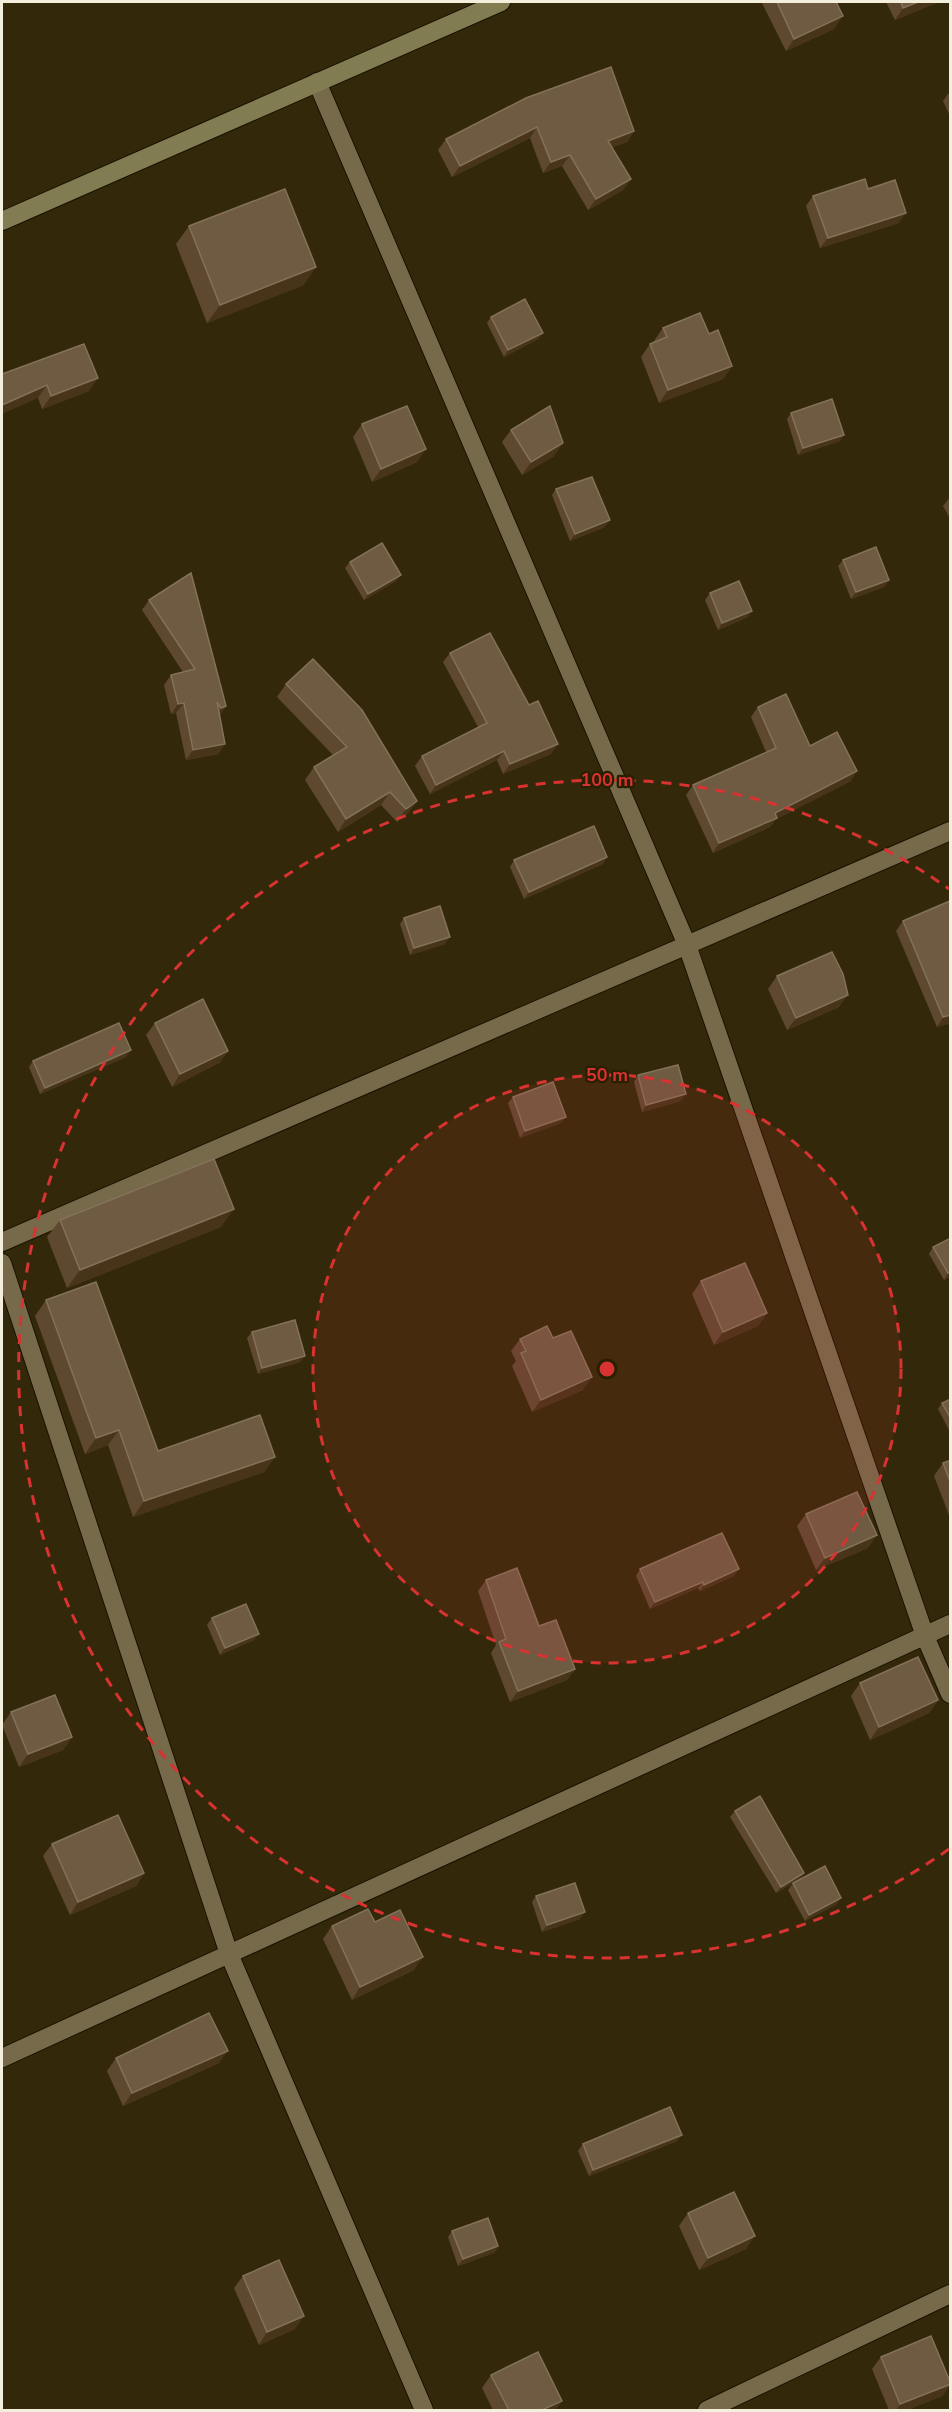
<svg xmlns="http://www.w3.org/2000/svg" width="952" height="2412" font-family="'Nunito Sans',sans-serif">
<rect width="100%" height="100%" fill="#33290a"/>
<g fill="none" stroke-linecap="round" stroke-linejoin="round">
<g stroke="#191200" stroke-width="20">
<g id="minor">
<polyline points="317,82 687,945 925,1636 950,1694"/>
<polyline points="2,1242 950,831"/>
<polyline points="2,1263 229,1954 424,2410"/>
<polyline points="2,2058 950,1624"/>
<polyline points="707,2410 950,2294"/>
</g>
</g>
<g stroke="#191200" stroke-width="20">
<polyline id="secondary" points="2,221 501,2"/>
</g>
<use href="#minor" stroke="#766a4b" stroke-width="18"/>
<use href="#secondary" stroke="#817c52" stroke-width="18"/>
</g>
<g fill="#5f4830">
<polygon points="763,2 836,2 834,29 786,51 762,3"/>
<polygon points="886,2 939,2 895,20"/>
<polygon points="951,90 951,118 943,101"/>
<polygon points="526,98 634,131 627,142 612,147 631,179 623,190 588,210 562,166 543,173 530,138 452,177 438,150 446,139"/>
<polygon points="868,189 899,223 820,248 806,206 813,196"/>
<polygon points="189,226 304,285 207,323 176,244"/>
<polygon points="491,317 543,333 538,339 504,357 487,323"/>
<polygon points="663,328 709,334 732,366 723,379 659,403 641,357 650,344 655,342 654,341"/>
<polygon points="2,374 89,391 42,409 38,398"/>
<polygon points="791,413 840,441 798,455 787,419"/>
<polygon points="362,424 417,462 372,482 353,437"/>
<polygon points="511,430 554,456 522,475 502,442"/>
<polygon points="556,489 605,527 570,541 552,495"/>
<polygon points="951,496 951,520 943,506"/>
<polygon points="843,560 889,580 884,587 851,599 838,566"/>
<polygon points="350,562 396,581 364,600 345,568"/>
<polygon points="710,593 748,617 718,630 705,600"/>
<polygon points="149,600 226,706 219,715 225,744 218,754 186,760 176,713 171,714 164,685 171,675 183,672 142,610"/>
<polygon points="450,653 551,754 503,774 497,760 430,794 415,766 422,756 478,727 443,662"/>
<polygon points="286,684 417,801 408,813 397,822 381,805 338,832 305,780 314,767 333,755 277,697"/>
<polygon points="758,707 810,746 851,781 776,819 770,827 713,853 686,795 693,785 766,752 751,717"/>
<polygon points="514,860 603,864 524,899 510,867"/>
<polygon points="951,902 951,1023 937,1027 896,931 903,921"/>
<polygon points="404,918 445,944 410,955 400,924"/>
<polygon points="777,976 839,1007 787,1030 768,989"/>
<polygon points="155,1023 228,1051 219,1063 172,1087 146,1035"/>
<polygon points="126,1057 40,1094 29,1067 33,1061"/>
<polygon points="638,1075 681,1101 642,1112 634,1082"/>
<polygon points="513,1097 566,1117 561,1123 520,1138 508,1103"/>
<polygon points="60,1220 221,1227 67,1288 47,1237"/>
<polygon points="933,1247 951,1276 944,1280 929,1254"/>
<polygon points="701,1281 767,1313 758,1326 714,1345 692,1294"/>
<polygon points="46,1300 158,1451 275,1457 264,1472 133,1517 108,1445 85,1454 35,1316"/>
<polygon points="252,1332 300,1362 258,1374 247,1338"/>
<polygon points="553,1338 583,1390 532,1412 512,1366 516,1361 511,1351 520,1339"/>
<polygon points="951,1399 951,1434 938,1409 942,1403"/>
<polygon points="951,1460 951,1515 949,1515 934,1476 943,1463"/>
<polygon points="806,1514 868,1548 816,1570 797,1526"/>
<polygon points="640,1569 734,1576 700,1591 698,1588 650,1609 636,1576"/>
<polygon points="486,1580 539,1626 575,1669 567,1680 510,1702 491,1653 496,1645 478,1591"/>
<polygon points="212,1618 254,1640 220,1655 207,1625"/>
<polygon points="860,1683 938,1700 929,1713 870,1740 851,1696"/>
<polygon points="11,1712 72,1737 63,1750 19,1767 2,1725"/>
<polygon points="735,1811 804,1873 800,1879 837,1904 805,1921 788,1890 793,1883 776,1893 730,1817"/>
<polygon points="52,1844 144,1873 136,1886 70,1915 43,1856"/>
<polygon points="536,1896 580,1919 542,1932 532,1902"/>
<polygon points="375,1922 414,1970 352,2000 323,1939 332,1926"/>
<polygon points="116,2058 219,2063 123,2106 107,2071"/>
<polygon points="677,2141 589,2176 578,2151 583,2144"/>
<polygon points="688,2213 746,2249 699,2270 679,2226"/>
<polygon points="452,2231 498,2246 494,2253 458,2266 448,2237"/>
<polygon points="243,2276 295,2329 259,2345 234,2288"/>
<polygon points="881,2357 951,2384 942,2396 907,2410 889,2410 872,2369"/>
<polygon points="491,2375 562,2401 555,2410 493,2410 482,2388"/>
</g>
<g fill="#473419">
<polygon points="918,2 939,2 895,20 903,8"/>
<polygon points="843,16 834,29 786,51 794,39"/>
<polygon points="537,127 530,138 452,177 460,166"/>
<polygon points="634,131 627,142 601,152 608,141"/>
<polygon points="570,155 562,166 543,173 551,162"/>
<polygon points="631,179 623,190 588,210 596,199"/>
<polygon points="906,213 899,223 820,248 828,238"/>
<polygon points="316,267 304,285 207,323 220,305"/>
<polygon points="543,333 538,339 504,357 508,350"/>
<polygon points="732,366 723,379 659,403 668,390"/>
<polygon points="98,378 89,391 42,409 51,396"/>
<polygon points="47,385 38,398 2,414 2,405"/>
<polygon points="844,435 840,441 798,455 803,448"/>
<polygon points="563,443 554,456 522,475 531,462"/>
<polygon points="426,449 417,462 372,482 381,469"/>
<polygon points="610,520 605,527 570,541 575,534"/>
<polygon points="401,575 396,581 364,600 368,594"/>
<polygon points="889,580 884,587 851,599 856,592"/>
<polygon points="752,611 748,617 718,630 722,623"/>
<polygon points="184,703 176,713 171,714 178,704"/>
<polygon points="226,706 219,717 214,719 221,708"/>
<polygon points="225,744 218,754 186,760 193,750"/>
<polygon points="558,744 551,754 503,774 510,764"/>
<polygon points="504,751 497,760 430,794 436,785"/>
<polygon points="857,771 851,781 776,819 770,827 713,853 719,843 775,813"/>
<polygon points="390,792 381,805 338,832 346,819"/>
<polygon points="417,801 408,813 397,822 406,809"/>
<polygon points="607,857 603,864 524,899 529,892"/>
<polygon points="450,937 445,944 410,955 414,948"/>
<polygon points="848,995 839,1007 787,1030 796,1018"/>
<polygon points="951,1015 951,1023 937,1027 943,1017"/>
<polygon points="131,1050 126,1057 40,1094 45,1088"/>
<polygon points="228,1051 219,1063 172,1087 180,1074"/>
<polygon points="686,1094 681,1101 642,1112 646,1105"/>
<polygon points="566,1117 561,1123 520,1138 525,1131"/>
<polygon points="234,1209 221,1227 67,1288 80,1270"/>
<polygon points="951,1272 951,1276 944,1280 948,1273"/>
<polygon points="767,1313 758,1326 714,1345 723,1332"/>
<polygon points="305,1356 300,1362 258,1374 262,1368"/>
<polygon points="592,1377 583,1390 532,1412 541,1400"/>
<polygon points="119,1430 108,1445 85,1454 96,1438"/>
<polygon points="275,1457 264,1472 133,1517 144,1501"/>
<polygon points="877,1535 868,1548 816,1570 825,1558"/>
<polygon points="739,1569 734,1576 700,1591 704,1585"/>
<polygon points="703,1582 698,1588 650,1609 655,1602"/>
<polygon points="259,1634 254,1640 220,1655 225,1648"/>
<polygon points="575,1669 567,1680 510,1702 518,1691"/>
<polygon points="938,1700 929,1713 870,1740 879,1727"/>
<polygon points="72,1737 63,1750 19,1767 28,1754"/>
<polygon points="144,1873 136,1886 70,1915 78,1902"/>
<polygon points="804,1873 800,1879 776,1893 781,1887"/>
<polygon points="841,1898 837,1904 805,1921 809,1915"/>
<polygon points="585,1912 580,1919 542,1932 547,1925"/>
<polygon points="423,1957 414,1970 352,2000 360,1987"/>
<polygon points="228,2051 219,2063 123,2106 132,2093"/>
<polygon points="682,2135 677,2141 589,2176 593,2170"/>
<polygon points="755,2236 746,2249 699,2270 708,2258"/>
<polygon points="498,2246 494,2253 458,2266 463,2259"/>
<polygon points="304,2316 295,2329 259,2345 267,2332"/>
<polygon points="951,2384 942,2396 907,2410 896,2410 900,2404"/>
<polygon points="562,2401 555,2410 542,2410"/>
</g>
<g fill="#6f5a42" stroke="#84715a" stroke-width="1.5">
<polygon points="777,2 836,2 843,16 794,39"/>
<polygon points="901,2 918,2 903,8"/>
<polygon points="611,67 634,131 608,141 631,179 596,199 570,155 551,162 537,127 460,166 446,139 526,98"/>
<polygon points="865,179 868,189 895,180 906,213 828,238 813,196"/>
<polygon points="285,189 316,267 220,305 189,226"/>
<polygon points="525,299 543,333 508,350 491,317"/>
<polygon points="700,313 709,334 718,330 732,366 668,390 650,344 667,337 663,328"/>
<polygon points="84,344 98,378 51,396 47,385 2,405 2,374"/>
<polygon points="832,399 844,435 803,448 791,413"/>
<polygon points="407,406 426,449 381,469 362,424"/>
<polygon points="550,406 563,443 531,462 511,430"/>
<polygon points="592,477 610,520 575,534 556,489"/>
<polygon points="382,543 401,575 368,594 350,562"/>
<polygon points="876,547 889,580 856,592 843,560"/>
<polygon points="191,573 226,706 221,708 217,702 225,744 193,750 184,703 178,704 171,675 195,669 149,600"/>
<polygon points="739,581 752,611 722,623 710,593"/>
<polygon points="490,633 529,705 538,701 558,744 510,764 504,751 436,785 422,756 487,723 450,653"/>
<polygon points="313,659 362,710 417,801 406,809 390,792 346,819 314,767 347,747 286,684"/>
<polygon points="786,694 810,746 837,732 857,771 775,813 777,818 719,843 693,785 776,748 758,707"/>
<polygon points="594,826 607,857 529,892 514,860"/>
<polygon points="950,901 951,1015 943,1017 903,921"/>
<polygon points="440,906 450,937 414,948 404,918"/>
<polygon points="832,952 843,974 848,995 796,1018 777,976"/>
<polygon points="203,999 228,1051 180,1074 155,1023"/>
<polygon points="119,1023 131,1050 45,1088 33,1061"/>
<polygon points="678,1065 686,1094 646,1105 638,1075"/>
<polygon points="553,1082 566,1117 525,1131 513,1097"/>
<polygon points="214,1159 234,1209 80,1270 60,1220"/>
<polygon points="951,1238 951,1272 948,1273 933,1247"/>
<polygon points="745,1263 767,1313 723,1332 701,1281"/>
<polygon points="96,1282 158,1451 260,1415 275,1457 144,1501 119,1430 96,1438 46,1300"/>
<polygon points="295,1320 305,1356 262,1368 252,1332"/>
<polygon points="547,1326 553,1338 571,1331 592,1377 541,1400 521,1353 526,1351 520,1339"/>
<polygon points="951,1399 951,1419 942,1403"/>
<polygon points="951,1460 951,1484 943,1463"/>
<polygon points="857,1492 877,1535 825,1558 806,1514"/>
<polygon points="722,1533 739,1569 704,1585 703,1582 655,1602 640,1569"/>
<polygon points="517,1568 539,1626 556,1620 575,1669 518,1691 499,1642 506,1639 486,1580"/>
<polygon points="246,1604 259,1634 225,1648 212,1618"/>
<polygon points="918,1657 938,1700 879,1727 860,1683"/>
<polygon points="55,1695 72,1737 28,1754 11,1712"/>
<polygon points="760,1796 804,1873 781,1887 735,1811"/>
<polygon points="118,1815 144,1873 78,1902 52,1844"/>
<polygon points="825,1866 841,1898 809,1915 793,1883"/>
<polygon points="575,1883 585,1912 547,1925 536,1896"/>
<polygon points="368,1909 375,1922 400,1910 423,1957 360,1987 332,1926"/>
<polygon points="209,2013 228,2051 132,2093 116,2058"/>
<polygon points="670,2107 682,2135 593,2170 583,2144"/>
<polygon points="734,2192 755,2236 708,2258 688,2213"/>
<polygon points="488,2218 498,2246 463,2259 452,2231"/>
<polygon points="279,2260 304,2316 267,2332 243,2276"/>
<polygon points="931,2336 951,2384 900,2404 881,2357"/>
<polygon points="538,2352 562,2401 542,2410 509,2410 491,2375"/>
</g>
<circle cx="607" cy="1369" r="294" fill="#d83231" fill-opacity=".12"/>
<g fill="none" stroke="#d83231" stroke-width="3" stroke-dasharray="10 8">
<circle cx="607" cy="1369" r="294"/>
<path d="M949 1849A589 589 0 1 1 949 889"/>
</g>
<circle cx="607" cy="1369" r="9" fill="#d83231" stroke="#291f01" stroke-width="3"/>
<g font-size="18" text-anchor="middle" font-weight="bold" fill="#d83231" stroke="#291f01" stroke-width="4.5" stroke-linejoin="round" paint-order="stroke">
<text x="607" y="786">100 m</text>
<text x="607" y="1081">50 m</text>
</g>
<rect width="952" height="2412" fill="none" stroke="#f4eedc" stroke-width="6"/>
</svg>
